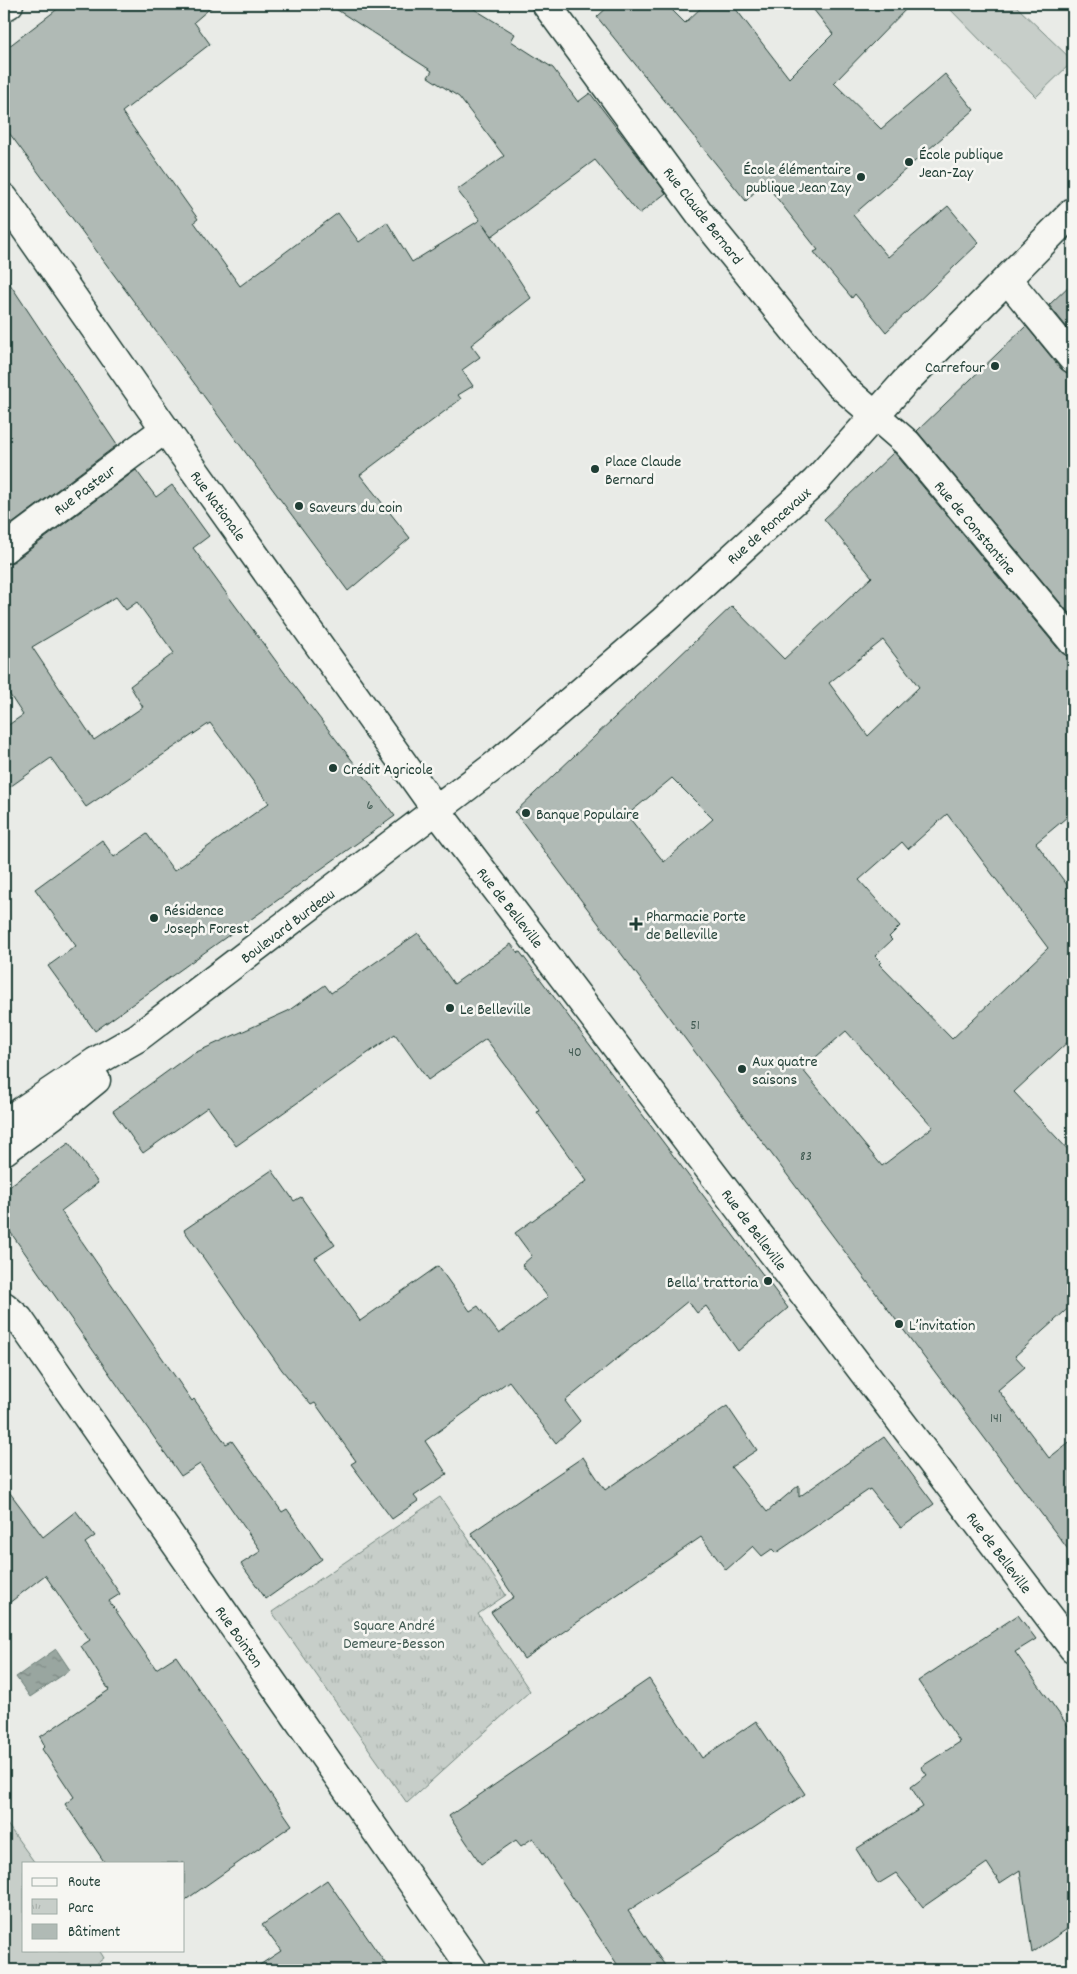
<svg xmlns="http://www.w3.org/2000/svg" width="1077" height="1974" font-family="Dekko,sans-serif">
<defs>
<pattern id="park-tufts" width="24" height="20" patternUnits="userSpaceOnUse" patternTransform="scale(1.25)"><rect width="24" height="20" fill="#c7cec9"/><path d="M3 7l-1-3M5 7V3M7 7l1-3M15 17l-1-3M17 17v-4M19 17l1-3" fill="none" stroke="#aab2ad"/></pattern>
<pattern id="water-ripples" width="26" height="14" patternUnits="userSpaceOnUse" patternTransform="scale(1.25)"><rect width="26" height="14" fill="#99a6a0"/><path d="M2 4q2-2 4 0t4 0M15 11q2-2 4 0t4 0" fill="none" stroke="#7c8883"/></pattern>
</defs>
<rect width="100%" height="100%" fill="#e9ebe7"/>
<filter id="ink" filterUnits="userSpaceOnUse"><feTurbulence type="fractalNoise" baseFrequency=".02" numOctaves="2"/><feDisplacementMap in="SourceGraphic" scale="10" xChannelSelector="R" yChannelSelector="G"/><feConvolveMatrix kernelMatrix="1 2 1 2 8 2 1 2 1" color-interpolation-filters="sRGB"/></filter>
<g filter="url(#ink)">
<polygon fill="url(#park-tufts)" stroke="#73867e" points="440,1497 506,1595 478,1614 530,1691 407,1803 272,1612"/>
<g fill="#c7cec9" stroke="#73867e">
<polygon points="945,4 1014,4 1073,61 1036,97"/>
<polygon points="4,1820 35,1863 24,1863 24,1950 99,1950 104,1958 89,1970 4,1970"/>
</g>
<polygon fill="url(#water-ripples)" stroke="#687c75" points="56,1649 70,1670 30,1697 16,1677"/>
<g fill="#b0bab5" stroke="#1f3d34" fill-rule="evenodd">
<polygon points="64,4 215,4 194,22 210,44 122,112 198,219 194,222 240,286 338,213 359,242 387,222 412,262 480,220 457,190 504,156 459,97 428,77 432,71 328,4 466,4 515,34 511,41 553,68 578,102 590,93 666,193 639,214 595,160 492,236 483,224 531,298 471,345 480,357 462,370 473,386 458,395 461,399 360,475 410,538 348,591 4,126 4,50"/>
<polygon points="611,4 666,4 685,23 705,4 732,4 789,78 833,34 809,4 911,4 834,83 881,129 945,74 974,110 853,215 888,257 948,206 979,243 886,332 855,294 852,298 825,266 814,252 818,250 764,182 746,201 597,17"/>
<polygon points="4,275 117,445 4,530"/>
<polygon points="1073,282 1073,335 1049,305"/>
<polygon points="1026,326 1061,369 1067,373 1073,374 1073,618 917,431"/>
<path d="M894,452L1061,652L1067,656L1073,657V812L1036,843L1073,893V1037L1014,1092L1073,1155V1304L1015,1356L1025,1367L998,1390L1049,1458L1073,1439V1556L515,812L732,606L784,659L872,577L824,519ZM883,640L919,687L868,736L829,683ZM672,778L713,819L664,862L627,815ZM947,814L1048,948L952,1039L879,964L881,962L875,956L892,940L889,937L900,926L859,880L902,842L908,849ZM846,1031L933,1127L882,1166L802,1069Z"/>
<path d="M136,470L156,497L172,485L209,536L193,548L284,672L395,816L95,1031L48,966L76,946L35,889L102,840L114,857L147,834L174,871L269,803L210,723L86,807L51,758L4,791V728L23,715L4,686V564L13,562ZM116,597L126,610L137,602L174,653L130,686L143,707L94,740L32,647Z"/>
<polygon points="418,933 454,984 511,944 518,953 520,952 788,1308 738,1351 706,1306 697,1313 688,1301 565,1401 580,1421 556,1443 509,1381 425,1441 447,1474 414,1496 418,1501 392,1519 351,1464 356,1461 315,1403 311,1405 282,1370 184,1230 272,1170 294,1201 301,1197 335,1245 315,1258 360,1321 438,1266 470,1311 478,1306 499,1334 548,1297 522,1265 532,1256 515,1233 587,1181 537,1112 540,1111 486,1039 428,1080 395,1034 236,1146 208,1107 143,1153 113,1111 190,1055 288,1011 325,985 331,993"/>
<polygon points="69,1143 98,1183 61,1211 192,1401 194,1399 226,1444 232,1441 282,1512 287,1509 322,1559 266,1599 241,1564 261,1551 200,1464 181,1476 4,1223 4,1190"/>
<polygon points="727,1406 757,1450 731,1467 767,1512 799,1485 799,1497 884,1437 934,1504 901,1528 870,1489 776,1553 772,1549 762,1556 753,1546 726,1570 701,1537 524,1659 491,1612 514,1597 471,1533 583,1457 605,1490"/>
<polygon points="4,1485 43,1537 76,1511 95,1536 85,1543 120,1594 109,1601 156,1669 176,1656 292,1825 184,1901 184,1863 105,1863 65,1804 74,1797 42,1749 45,1746 40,1737 109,1690 81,1646 90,1640 45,1575 4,1607"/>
<polygon points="1018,1615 1036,1639 1015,1652 1073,1733 1073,1925 1032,1953 1020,1870 1000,1883 987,1863 923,1907 896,1873 878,1884 856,1849 923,1807 911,1787 927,1775 921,1767 960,1742 918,1681"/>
<polygon points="649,1679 702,1758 756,1721 805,1794 628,1911 668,1970 621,1970 533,1838 521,1846 516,1840 481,1864 449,1816"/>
<polygon points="327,1880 390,1970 252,1970 281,1951 262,1925"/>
</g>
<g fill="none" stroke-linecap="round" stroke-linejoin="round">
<g stroke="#1f3d34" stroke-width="31">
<g id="minor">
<polyline points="546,4 703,218 812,352 839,384 907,443 1073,642"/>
<polyline points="4,7 9,4"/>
<polyline points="1007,279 1073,359"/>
<polyline points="4,549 165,429"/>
<polyline points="4,1306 19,1319 473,1970"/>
</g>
</g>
<g stroke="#1f3d34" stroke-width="31">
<g id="major">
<polyline points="4,198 165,429 437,811 1073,1648"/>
<polyline points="4,1123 95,1062 137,1038 502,760 663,621 815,482 904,383 1073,212"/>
<polyline points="4,1151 53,1115 96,1080"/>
</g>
</g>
<use href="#minor" stroke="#f6f6f2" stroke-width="28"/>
<use href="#major" stroke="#f6f6f2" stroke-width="28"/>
</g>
</g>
<g fill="#1f3d34" stroke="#f6f6f2" stroke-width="2">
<circle cx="909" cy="162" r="5"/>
<circle cx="861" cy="177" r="5"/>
<circle cx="995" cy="366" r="5"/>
<circle cx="595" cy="469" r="5"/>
<circle cx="299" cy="506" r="5"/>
<circle cx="333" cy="768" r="5"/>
<circle cx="526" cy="813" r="5"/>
<circle cx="154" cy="918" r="5"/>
<path d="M633.5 916.5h5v5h5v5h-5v5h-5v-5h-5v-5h5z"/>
<circle cx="450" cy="1008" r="5"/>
<circle cx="742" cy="1069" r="5"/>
<circle cx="768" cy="1281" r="5"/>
<circle cx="899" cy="1324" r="5"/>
</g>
<g text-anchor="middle" stroke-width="5" stroke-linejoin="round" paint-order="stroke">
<g font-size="14" fill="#435c54">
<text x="370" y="809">6</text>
<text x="695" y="1029">51</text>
<text x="575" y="1056">40</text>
<text x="806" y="1160">83</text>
<text x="996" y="1422">141</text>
</g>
<g font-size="16" fill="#1f3d34" stroke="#f6f6f2" text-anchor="start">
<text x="919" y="159">École publique<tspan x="919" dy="18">Jean-Zay</tspan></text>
<text x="851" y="174" text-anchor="end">École élémentaire<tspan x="851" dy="18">publique Jean Zay</tspan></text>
<text x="985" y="372" text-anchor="end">Carrefour</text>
<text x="605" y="466">Place Claude<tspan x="605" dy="18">Bernard</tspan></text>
<text x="309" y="512">Saveurs du coin</text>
<text x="343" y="774">Crédit Agricole</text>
<text x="536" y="819">Banque Populaire</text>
<text x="164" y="915">Résidence<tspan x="164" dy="18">Joseph Forest</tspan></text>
<text x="646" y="921">Pharmacie Porte<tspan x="646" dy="18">de Belleville</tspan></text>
<text x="460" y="1014">Le Belleville</text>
<text x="752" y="1066">Aux quatre<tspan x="752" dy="18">saisons</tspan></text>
<text x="758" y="1287" text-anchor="end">Bella' trattoria</text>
<text x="909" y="1330">L’invitation</text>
</g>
<g font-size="16" fill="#1f3d34" stroke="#f6f6f2">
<text transform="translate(704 215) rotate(52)" y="6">Rue Claude Bernard</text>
<text transform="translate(84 489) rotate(-37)" y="6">Rue Pasteur</text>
<text transform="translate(219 505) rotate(54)" y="6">Rue Nationale</text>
<text transform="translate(768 525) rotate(-42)" y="6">Rue de Roncevaux</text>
<text transform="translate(976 527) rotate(50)" y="6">Rue de Constantine</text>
<text transform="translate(511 907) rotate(52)" y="6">Rue de Belleville</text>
<text transform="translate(287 925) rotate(-37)" y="6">Boulevard Burdeau</text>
<text transform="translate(755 1229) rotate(53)" y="6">Rue de Belleville</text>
<text transform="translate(1000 1552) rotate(53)" y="6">Rue de Belleville</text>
<text transform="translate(240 1636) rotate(55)" y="6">Rue Bointon</text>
</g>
<g font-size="16" fill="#415a52" stroke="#f6f6f2">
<text x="394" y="1630">Square André<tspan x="394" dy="18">Demeure-Besson</tspan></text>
</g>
</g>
<rect width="1077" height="1974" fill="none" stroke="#f6f6f2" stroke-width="20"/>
<rect x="10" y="10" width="1057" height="1954" fill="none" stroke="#1f3d34" stroke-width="2" filter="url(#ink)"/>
<rect x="22" y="1862" width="162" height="90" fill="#f6f6f2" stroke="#a0aca6"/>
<rect x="32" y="1878" width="25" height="8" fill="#f6f6f2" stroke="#a0aca6"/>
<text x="68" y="1886" font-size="15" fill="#1f3d34">Route</text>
<rect x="32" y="1899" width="25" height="15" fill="url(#park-tufts)" stroke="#a0aca6"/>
<text x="68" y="1912" font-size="15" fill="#1f3d34">Parc</text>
<rect x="32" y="1924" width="25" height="15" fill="#b0bab5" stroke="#a0aca6"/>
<text x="68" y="1936" font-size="15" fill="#1f3d34">Bâtiment</text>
</svg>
